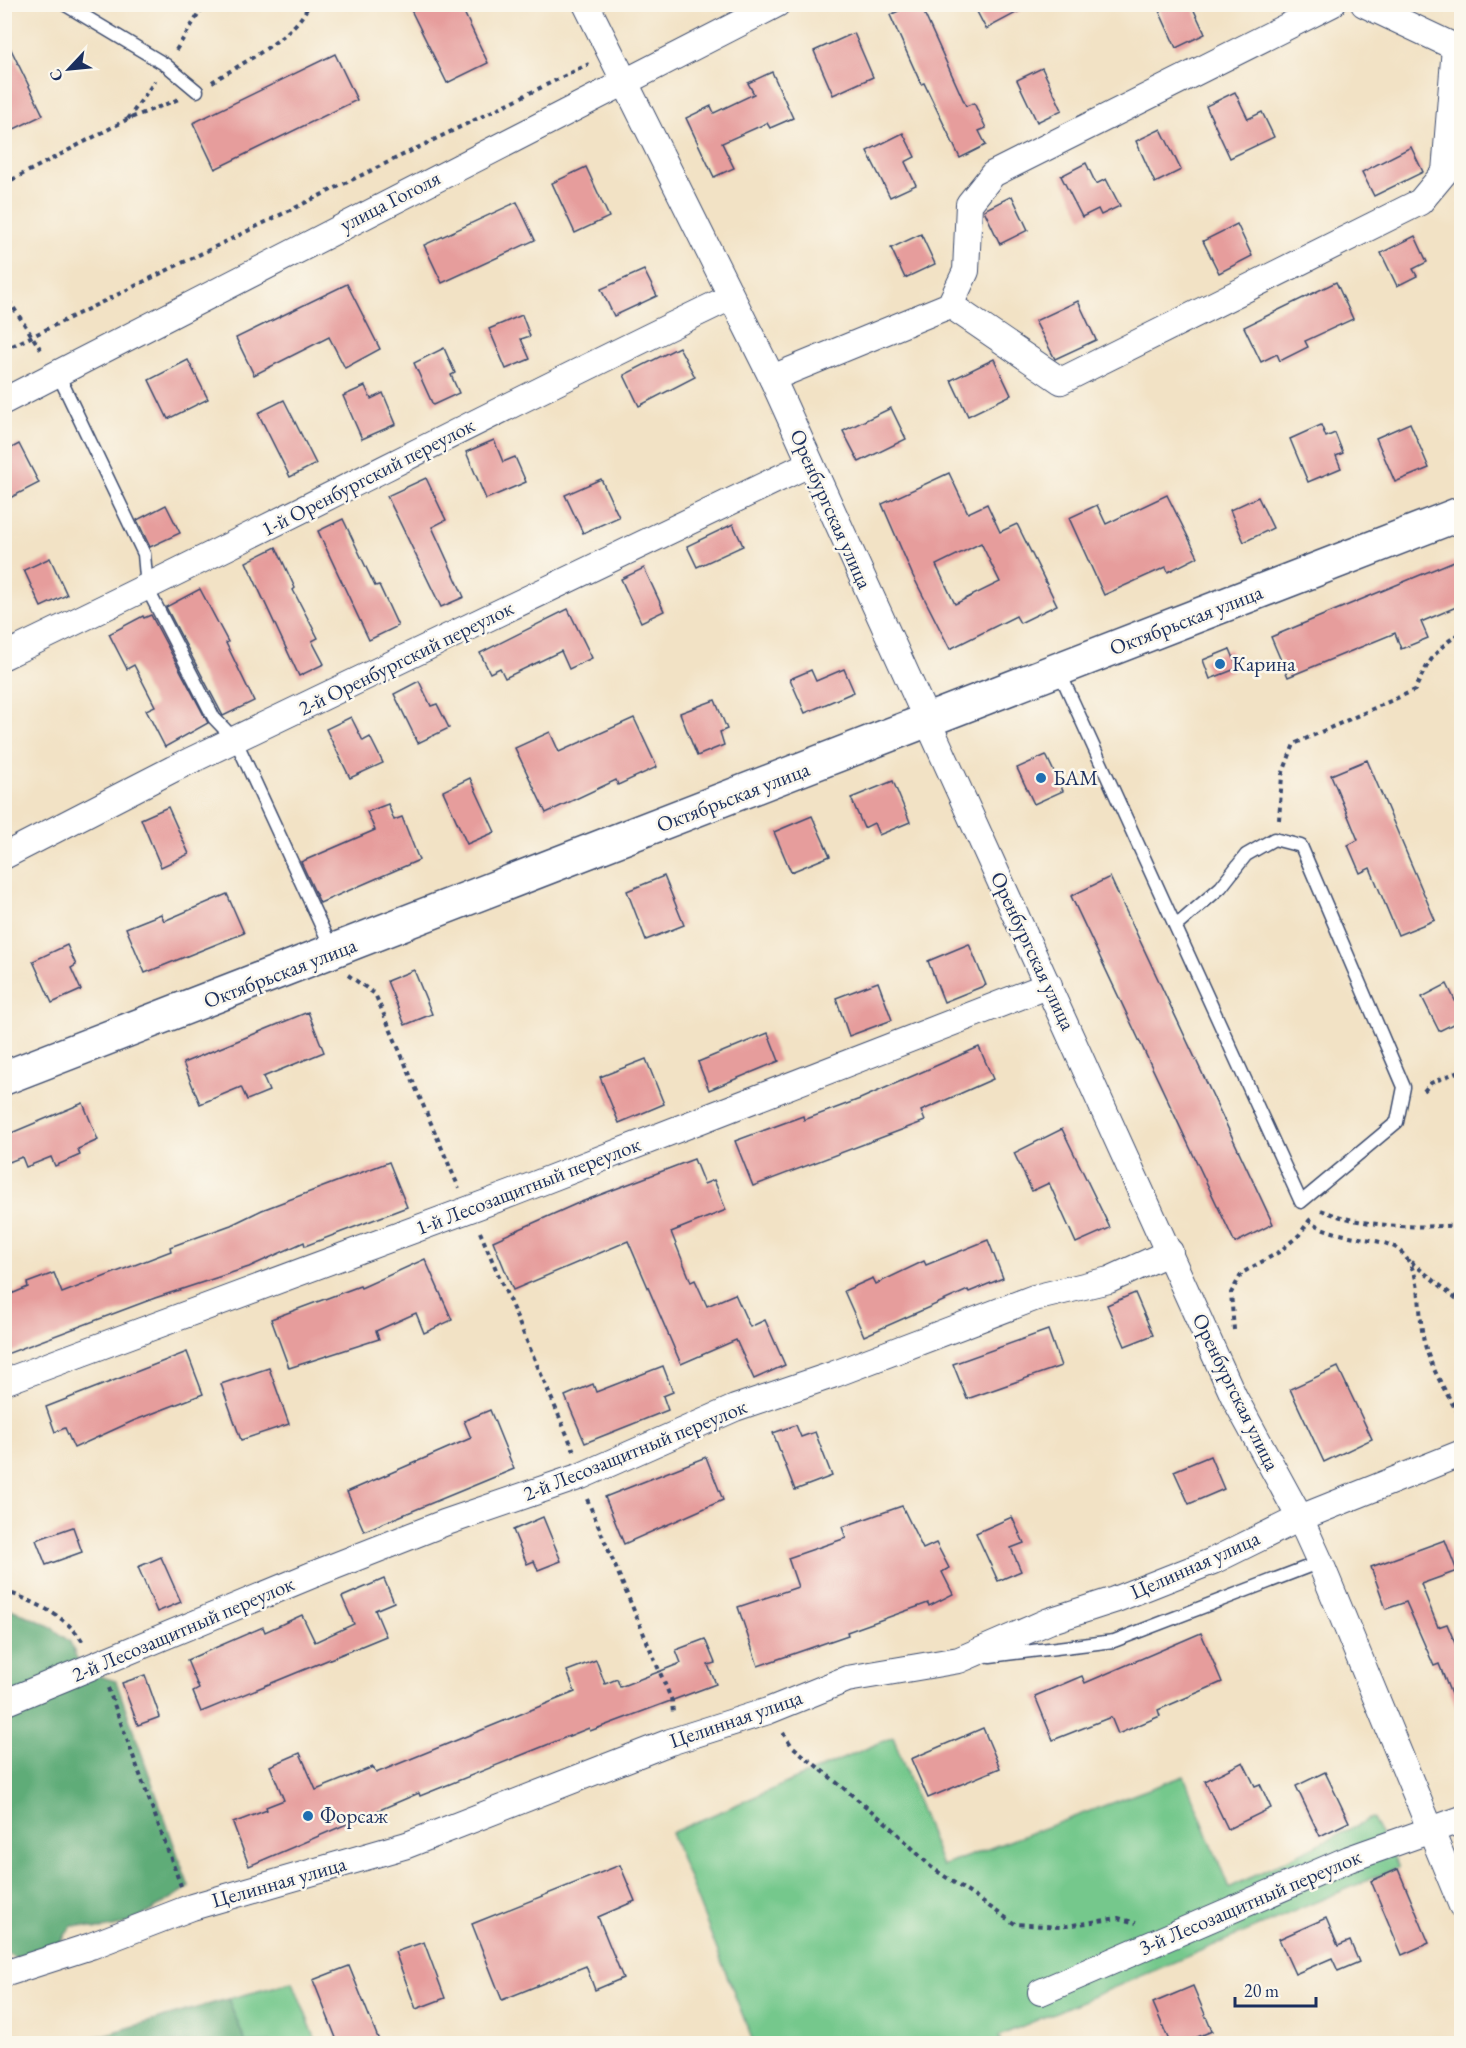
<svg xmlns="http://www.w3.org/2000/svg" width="1466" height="2048" font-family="'EB Garamond',serif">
<rect width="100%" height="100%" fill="#fbf7ec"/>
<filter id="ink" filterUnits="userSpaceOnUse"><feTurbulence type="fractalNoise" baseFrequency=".0167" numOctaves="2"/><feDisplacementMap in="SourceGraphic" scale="12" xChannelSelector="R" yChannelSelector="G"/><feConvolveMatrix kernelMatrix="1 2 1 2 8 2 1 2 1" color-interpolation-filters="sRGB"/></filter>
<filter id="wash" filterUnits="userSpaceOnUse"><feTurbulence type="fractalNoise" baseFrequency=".008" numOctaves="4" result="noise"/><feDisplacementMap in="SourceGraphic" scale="24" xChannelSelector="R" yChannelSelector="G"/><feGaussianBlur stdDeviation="1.35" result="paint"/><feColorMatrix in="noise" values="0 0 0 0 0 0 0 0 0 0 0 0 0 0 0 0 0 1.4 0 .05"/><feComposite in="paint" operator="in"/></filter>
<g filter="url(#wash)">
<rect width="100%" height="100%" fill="#f2e2c5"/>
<g fill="#74c88c" stroke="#487c75" stroke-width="1.5">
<polygon points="893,1737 942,1866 1184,1776 1229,1888 1372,1818 1399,1867 999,2036 1001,2043 754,2044 671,1833"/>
<polygon points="293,1982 317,2043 246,2043 228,1999"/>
</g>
<g fill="#5fac78" stroke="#3d6e6b" stroke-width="1.5">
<path d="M4,1606L48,1625L70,1642L78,1661L89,1673L116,1681L189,1887C166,1902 128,1929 99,1929C92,1929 83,1925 72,1926L59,1943L15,1958L4,1951Z"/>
<polygon points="228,1999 246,2043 76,2043"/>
</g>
<g id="blocks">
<g fill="#e69d9c" fill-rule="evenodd">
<polygon points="408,4 460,4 488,63 447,83"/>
<polygon points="913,4 920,4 966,106 974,103 986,128 979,131 986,145 960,158 924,83 921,84 890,15"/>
<polygon points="973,4 1033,4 986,29"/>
<polygon points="1156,4 1191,4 1205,34 1176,48"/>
<polygon points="854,33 873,77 833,95 814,51"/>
<polygon points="4,35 43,115 4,134"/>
<polygon points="335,54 357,100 215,169 193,123"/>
<polygon points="1042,68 1062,110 1037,122 1017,80"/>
<polygon points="772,72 793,118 770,128 767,123 722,143 734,168 714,177 686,118 711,106 714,113 754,94 748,83"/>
<polygon points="1235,92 1248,119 1262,112 1274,137 1230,158 1206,106"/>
<polygon points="1161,129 1181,170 1155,183 1136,141"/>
<polygon points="903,133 915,157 905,162 916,185 890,197 867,151"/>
<polygon points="1411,147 1423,172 1374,196 1362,172"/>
<polygon points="1086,163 1096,184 1106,179 1120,206 1101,215 1098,209 1082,217 1061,176"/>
<polygon points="586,167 609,217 575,233 552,183"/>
<polygon points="1012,196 1028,230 1000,244 984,210"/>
<polygon points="517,202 535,240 442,283 424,245"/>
<polygon points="1237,224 1252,256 1219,273 1203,241"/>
<polygon points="921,234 935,264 905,278 891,248"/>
<polygon points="1415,236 1427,262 1413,269 1417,276 1397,286 1381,253"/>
<polygon points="644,270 657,296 614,316 601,289"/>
<polygon points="1336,282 1353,319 1305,341 1308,347 1280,361 1277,354 1261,362 1244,327"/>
<polygon points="347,284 380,349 345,368 329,337 254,375 236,338"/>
<polygon points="1078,301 1096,340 1055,359 1035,321"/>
<polygon points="522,315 530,336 521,339 530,359 506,369 489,329"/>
<polygon points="679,347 695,377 639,406 624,375"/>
<polygon points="444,348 455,373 451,375 459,393 433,405 414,363"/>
<polygon points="994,359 1011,395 968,416 951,380"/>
<polygon points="188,360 208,399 168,419 149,380"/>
<polygon points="365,386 371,399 383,393 396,424 362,439 343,396"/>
<polygon points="284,400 316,464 290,477 258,413"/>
<polygon points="891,408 906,439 859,462 843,431"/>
<polygon points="1410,423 1429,468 1395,482 1376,438"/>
<polygon points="1321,425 1326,437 1335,433 1343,453 1336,456 1341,468 1308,482 1290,439"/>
<polygon points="494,440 503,462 515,457 526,482 486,499 466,452"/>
<polygon points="19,444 39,483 4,501 4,452"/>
<path d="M949,473L968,513L987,504L1000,532L1017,524L1057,605L1020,623L1016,616L950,649L913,576L882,504ZM981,543L1000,582L955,604L936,565Z"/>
<polygon points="426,478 446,520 432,527 464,597 441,607 387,496"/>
<polygon points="601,479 619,517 583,533 565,495"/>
<polygon points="1167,495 1198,557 1168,572 1166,567 1104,595 1069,518 1097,505 1106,524"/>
<polygon points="1258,497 1273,528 1244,542 1230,510"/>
<polygon points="166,505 180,533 150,547 137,520"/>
<polygon points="343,519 375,586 379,585 398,626 369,640 318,531"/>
<polygon points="733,524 743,546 697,567 687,546"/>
<polygon points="276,547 295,588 293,590 318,638 312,641 324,664 299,676 246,562"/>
<polygon points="50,558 67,595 41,607 24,570"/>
<polygon points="1454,561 1461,581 1461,605 1421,622 1428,638 1401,649 1395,633 1288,677 1271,637"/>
<polygon points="644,568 664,611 641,622 621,579"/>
<polygon points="200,589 228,642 226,643 254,701 223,716 166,607"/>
<polygon points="568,609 592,658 569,669 561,651 505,678 500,668 490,673 480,653"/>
<polygon points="151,615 208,723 165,747 146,710 155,706 134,665 127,669 109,634 143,616 144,618"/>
<polygon points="1230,649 1238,668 1210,679 1203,660"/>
<polygon points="844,669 854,692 805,713 790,679 811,670 816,681"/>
<polygon points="419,681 431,706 437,704 449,728 418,743 394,694"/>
<polygon points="715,700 727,729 720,732 724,745 697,756 680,713"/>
<polygon points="351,717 363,741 370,737 383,763 350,778 326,729"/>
<polygon points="634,718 657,767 618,785 616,780 546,813 515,748 550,732 559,752"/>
<polygon points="1046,755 1063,791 1034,804 1017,768"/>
<polygon points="1367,760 1435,920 1398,935 1370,868 1360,873 1348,845 1358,840 1331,775"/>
<polygon points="470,778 495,832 467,844 443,791"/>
<polygon points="893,781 910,822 879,835 874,823 864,828 851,798"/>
<polygon points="388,804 394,820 402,817 419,860 320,903 301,862 375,830 367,812"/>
<polygon points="168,807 189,854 161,867 141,819"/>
<polygon points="812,816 830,856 791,872 774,832"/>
<polygon points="664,876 684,925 646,940 627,891"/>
<polygon points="1110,877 1273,1224 1235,1243 1071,896"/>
<polygon points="227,894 244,933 145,973 126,928 161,914 164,921"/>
<polygon points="969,944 986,985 944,1002 928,961"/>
<polygon points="67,945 76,965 71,968 81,990 52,1003 33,961"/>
<polygon points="414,970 432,1014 405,1025 387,981"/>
<polygon points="878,982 892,1020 849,1036 836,998"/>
<polygon points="1447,984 1461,1013 1461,1020 1439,1031 1422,997"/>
<polygon points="308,1012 324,1052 263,1077 269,1091 247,1100 241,1087 200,1104 183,1063"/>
<polygon points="768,1033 779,1061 709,1090 698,1062"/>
<polygon points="979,1047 993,1079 921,1111 925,1121 753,1186 735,1141 803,1116 804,1120 860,1099"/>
<polygon points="646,1059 664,1104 619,1123 600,1077"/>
<polygon points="83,1103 98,1140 78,1149 80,1155 55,1166 51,1157 26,1167 22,1157 4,1164 4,1136"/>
<polygon points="1062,1129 1110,1228 1076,1243 1049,1183 1032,1191 1014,1153"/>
<polygon points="694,1159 704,1184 714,1180 726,1210 671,1232 691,1282 695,1280 707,1306 735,1294 750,1327 765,1320 785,1365 754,1379 736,1340 681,1364 628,1241 513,1290 493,1241 576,1204"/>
<polygon points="389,1162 407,1207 305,1246 304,1242 249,1267 155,1298 4,1355 4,1297 28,1287 27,1283 54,1273 62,1293 171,1251 170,1247 231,1225 262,1210"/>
<polygon points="988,1240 1003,1278 969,1292 968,1290 864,1336 844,1291 873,1278 876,1284 924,1261 926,1265"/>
<polygon points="425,1259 452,1320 424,1333 416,1313 376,1331 379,1339 289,1368 271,1319 360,1286 361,1288"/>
<polygon points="1135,1293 1153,1335 1125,1346 1107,1305"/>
<polygon points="1048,1330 1061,1366 967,1399 953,1364"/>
<polygon points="187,1352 203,1394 133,1421 74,1448 65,1428 55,1432 46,1407"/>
<polygon points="663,1366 673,1392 663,1396 668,1410 585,1443 565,1396 593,1384 596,1392"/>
<polygon points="1338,1367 1372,1439 1324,1462 1290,1389"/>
<polygon points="269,1368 289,1424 241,1440 221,1384"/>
<polygon points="490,1410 514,1469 364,1531 347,1492 471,1438 464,1421"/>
<polygon points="796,1425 801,1437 815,1432 832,1476 795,1490 773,1433"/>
<polygon points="1210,1456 1224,1489 1189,1504 1174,1471"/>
<polygon points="706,1457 723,1500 624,1544 605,1497"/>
<polygon points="902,1506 923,1549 936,1543 949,1568 942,1572 953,1594 929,1606 928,1603 847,1632 848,1635 758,1666 738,1607 798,1587 788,1558 846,1538 842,1527"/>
<polygon points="543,1517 561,1561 538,1570 534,1561 527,1564 513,1530"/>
<polygon points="1012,1517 1024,1543 1011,1548 1021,1571 998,1581 976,1533"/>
<polygon points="73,1527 82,1552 46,1565 36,1540"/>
<polygon points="1445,1540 1457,1571 1421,1584 1438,1627 1447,1624 1461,1658 1460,1717 1439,1664 1434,1666 1406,1602 1386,1609 1371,1567"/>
<polygon points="161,1557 181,1602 157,1612 138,1567"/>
<polygon points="384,1579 394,1602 375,1610 386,1636 201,1712 193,1692 199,1689 187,1660 263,1627 265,1632 302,1615 315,1642 354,1624 342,1597"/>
<polygon points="1201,1633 1222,1682 1158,1710 1160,1716 1118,1734 1111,1717 1053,1740 1035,1696 1082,1676 1085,1683"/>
<polygon points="705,1639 715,1663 708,1665 716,1684 590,1731 589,1728 420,1796 419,1793 249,1866 233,1823 267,1810 266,1807 284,1800 270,1766 300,1753 316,1790 373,1767 376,1773 575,1692 567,1671 596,1660 605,1684 617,1679 620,1687 681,1663 676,1650"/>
<polygon points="145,1675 160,1717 138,1725 122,1683"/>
<polygon points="983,1728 1000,1768 928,1798 911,1759"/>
<polygon points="1243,1762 1255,1786 1260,1784 1271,1808 1228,1829 1205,1781"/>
<polygon points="1325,1772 1349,1822 1320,1836 1296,1786"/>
<polygon points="620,1865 635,1901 598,1917 623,1978 595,1990 586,1966 502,2000 472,1924"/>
<polygon points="1398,1869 1429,1943 1402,1955 1371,1881"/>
<polygon points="1326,1918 1338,1946 1350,1941 1359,1962 1338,1971 1332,1958 1295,1974 1279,1939"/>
<polygon points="424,1942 445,1998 416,2009 395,1952"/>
<polygon points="349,1966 380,2043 338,2043 313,1980"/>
<polygon points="1193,1986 1212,2031 1183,2043 1170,2043 1153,2003"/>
</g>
</g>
</g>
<g filter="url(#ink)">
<use href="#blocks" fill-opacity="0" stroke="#3b4a6d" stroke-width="1.5"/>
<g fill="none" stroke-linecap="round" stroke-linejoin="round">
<g stroke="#3b4a6d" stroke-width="15">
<g id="lane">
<polyline points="64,4 166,65 197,91"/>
<polyline points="57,372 144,554 147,588 214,718 236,741 332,949"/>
<polyline points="1059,671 1301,1202 1397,1122 1404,1087 1301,846 1274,839 1246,855 1221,887 1176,926"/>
<polyline points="990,1656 1114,1641 1320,1562"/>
</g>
</g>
<g stroke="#3b4a6d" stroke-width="28">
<g id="street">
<polyline points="586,4 772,378 1234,1397 1300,1518 1320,1562 1462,1906"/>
<polyline points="1364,4 1455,47 1462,42"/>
<polyline points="950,305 1061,381 1420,202 1445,172 1455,47"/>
<polyline points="772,378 950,305 966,271 969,204 993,174 1332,4"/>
<polyline points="4,401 777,4"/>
<path d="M4,656C248,540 487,414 731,297"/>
<polyline points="4,856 173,769 809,464"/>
<polyline points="4,1382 513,1193 1049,985"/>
<polyline points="4,1703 312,1575 444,1523 581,1476 735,1408 835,1374 1034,1298 1109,1280 1170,1252"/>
<polyline points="4,1974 91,1946 192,1907 407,1845 670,1742 768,1711 847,1679 959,1660 1049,1621 1114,1600 1213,1561 1300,1518 1462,1453"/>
<polyline points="1041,1992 1349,1859 1462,1819"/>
</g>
</g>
<g stroke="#3b4a6d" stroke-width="36">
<polyline id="secondary" points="4,1078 1462,513"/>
</g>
<g stroke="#3b4a6d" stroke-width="4" stroke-dasharray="4.5 4.5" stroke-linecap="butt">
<polyline points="176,50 205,4"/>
<path d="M212,82C242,63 296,37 309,4"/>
<polyline points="128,119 155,81"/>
<polyline points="4,184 128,119 179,99"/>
<polyline points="4,293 43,353"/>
<polyline points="4,350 589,64"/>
<path d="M1279,820L1282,775L1294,744L1415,690C1425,667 1437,645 1462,633"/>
<polyline points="348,975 375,994 459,1188"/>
<polyline points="1424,1091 1431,1083 1462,1070"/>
<path d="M1321,1210C1365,1228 1415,1228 1462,1225"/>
<path d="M1308,1219C1329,1240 1383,1236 1399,1250C1426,1274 1416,1314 1425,1345C1432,1371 1449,1397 1462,1420"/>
<polyline points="480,1232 574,1451"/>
<polyline points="1411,1262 1462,1303"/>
<polyline points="1234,1330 1231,1293 1242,1273 1279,1252 1299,1235 1309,1221"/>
<polyline points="587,1499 672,1701 673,1714"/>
<path d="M4,1591C34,1601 69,1617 84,1644"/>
<polyline points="108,1688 181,1886"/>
<polyline points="783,1733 792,1746 891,1827 931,1867 1015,1924 1060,1927 1118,1918 1136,1923"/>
</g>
<use href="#lane" stroke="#fff" stroke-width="12"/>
<use href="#street" stroke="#fff" stroke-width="26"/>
<use href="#secondary" stroke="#fff" stroke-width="33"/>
</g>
</g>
<g fill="#1f6fb2" stroke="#fbf7ec" stroke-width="2">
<circle cx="1220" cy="664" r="6"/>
<circle cx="1041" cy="778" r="6"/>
<circle cx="308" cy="1816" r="6"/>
</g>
<g text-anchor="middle" stroke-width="5" stroke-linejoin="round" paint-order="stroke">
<g font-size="21" fill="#1b2f5e" stroke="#fbf7ec">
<text transform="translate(390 201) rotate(-27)" y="7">улица Гоголя</text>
<text transform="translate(368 477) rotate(-27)" y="7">1-й Оренбургский переулок</text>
<text transform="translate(831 509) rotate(66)" y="7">Оренбургская улица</text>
<text transform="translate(1186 620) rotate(-21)" y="7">Октябрьская улица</text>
<text transform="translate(406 658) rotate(-26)" y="7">2-й Оренбургский переулок</text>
<text transform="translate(733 797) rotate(-21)" y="7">Октябрьская улица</text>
<text transform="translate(1033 951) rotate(65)" y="7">Оренбургская улица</text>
<text transform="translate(280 973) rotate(-21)" y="7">Октябрьская улица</text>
<text transform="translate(528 1186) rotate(-21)" y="7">1-й Лесозащитный переулок</text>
<text transform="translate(1236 1392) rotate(64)" y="7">Оренбургская улица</text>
<text transform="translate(635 1450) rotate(-22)" y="7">2-й Лесозащитный переулок</text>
<text transform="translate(1195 1565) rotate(-24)" y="7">Целинная улица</text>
<text transform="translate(183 1629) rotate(-23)" y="7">2-й Лесозащитный переулок</text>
<text transform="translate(736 1719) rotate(-19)" y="7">Целинная улица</text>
<text transform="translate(279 1882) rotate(-16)" y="7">Целинная улица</text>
<text transform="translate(1250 1902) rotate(-23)" y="7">3-й Лесозащитный переулок</text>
</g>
<g font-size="21" fill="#1b2f5e" stroke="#fbf7ec" text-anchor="start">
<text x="1232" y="671">Карина</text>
<text x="1053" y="785">БАМ</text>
<text x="320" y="1823">Форсаж</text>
</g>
</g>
<rect width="1466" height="2048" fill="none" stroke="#fbf7ec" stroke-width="24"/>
<g transform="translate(69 69) rotate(244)" stroke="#fbf7ec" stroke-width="4.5" paint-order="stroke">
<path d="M0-4.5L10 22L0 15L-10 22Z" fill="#1b2f5e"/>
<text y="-9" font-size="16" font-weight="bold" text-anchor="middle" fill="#1b2f5e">С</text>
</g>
<path d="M1235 1997v9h81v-9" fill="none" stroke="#1b2f5e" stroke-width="3"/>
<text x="1244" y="1997" font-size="18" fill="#1b2f5e" stroke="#fbf7ec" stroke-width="4.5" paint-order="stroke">20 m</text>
</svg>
